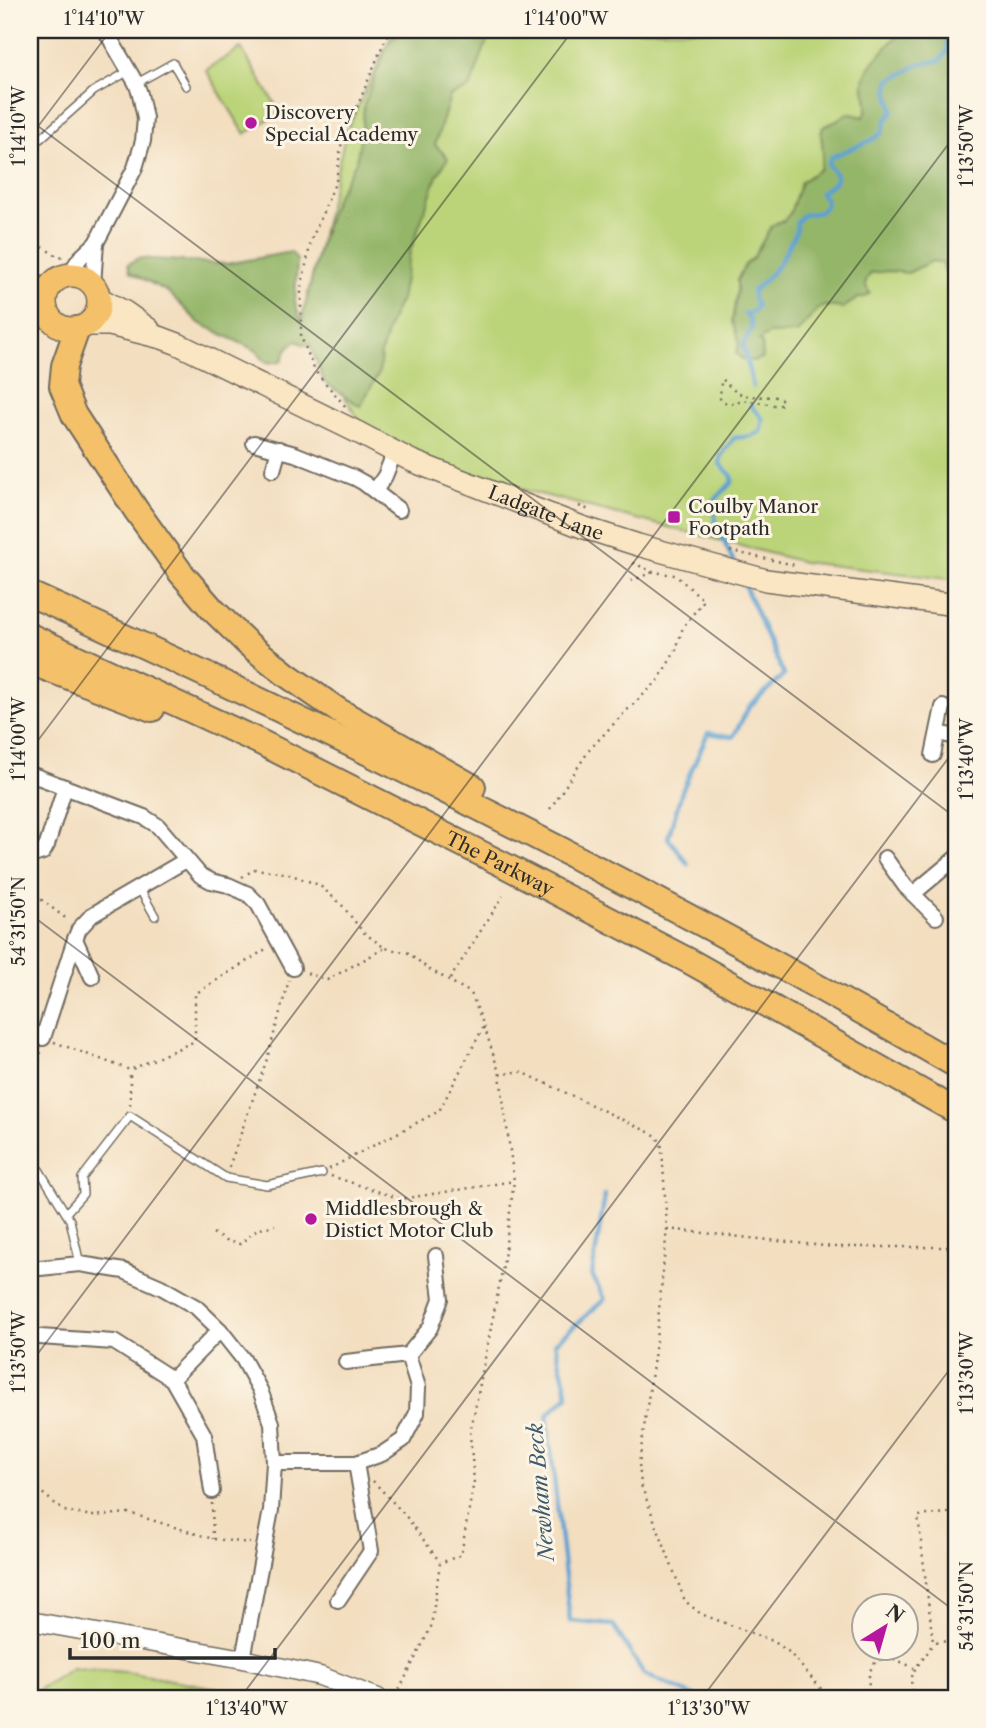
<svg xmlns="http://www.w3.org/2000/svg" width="986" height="1728" font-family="'Libre Caslon Text',serif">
<rect width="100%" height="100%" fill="#fcf5e5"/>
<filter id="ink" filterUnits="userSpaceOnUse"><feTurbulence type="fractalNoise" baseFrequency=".0143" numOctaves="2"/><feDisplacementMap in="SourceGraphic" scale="14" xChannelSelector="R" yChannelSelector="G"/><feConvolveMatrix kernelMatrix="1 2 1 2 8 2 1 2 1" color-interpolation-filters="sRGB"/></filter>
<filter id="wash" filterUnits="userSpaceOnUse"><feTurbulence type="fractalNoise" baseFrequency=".00686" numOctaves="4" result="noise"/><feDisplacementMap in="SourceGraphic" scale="28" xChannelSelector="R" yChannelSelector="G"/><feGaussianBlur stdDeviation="1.57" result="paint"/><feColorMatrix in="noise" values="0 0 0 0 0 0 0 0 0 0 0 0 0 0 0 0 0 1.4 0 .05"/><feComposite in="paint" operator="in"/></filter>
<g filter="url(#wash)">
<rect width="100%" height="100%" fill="#f3dec0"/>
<g fill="#bbd479" stroke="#738052" stroke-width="2">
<polygon points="394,30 956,30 956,580 803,562 412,461 364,427 310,344 301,324 346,132"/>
<polygon points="241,48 280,112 245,134 206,70"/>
<polygon points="72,1668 126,1672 250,1694 263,1698 30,1698 30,1695"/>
</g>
<g fill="#94b669" stroke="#60704a" stroke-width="2">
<path d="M402,30H491L470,88L450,96L435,145L448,158L437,176L410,252L401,299L390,322L381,353L379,373L360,406L324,382L310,344L305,345L296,341L287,349L282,361C268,364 265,364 257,351L199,323L168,292L130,272L128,264L139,258L226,264L291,252L297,260L295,302L301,322L322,237L335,199L356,162L362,130L364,105L388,43Z"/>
<path d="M917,30H956V276L945,271L942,263L932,261L908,273L889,271L871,273C864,281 864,285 870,293L865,297L858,298L843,308L825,306L818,309L797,333L769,334L759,340L762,343L763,358L754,361L742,359L736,353L739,344L735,330L732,321L737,290V280L745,265L753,258L771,227L778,222L784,221L790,213L801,182L820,169L823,152L821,134L823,127L837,121L847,113L864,117C870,106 866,100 864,89C862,72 874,62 884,50C889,45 894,37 901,34C907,32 911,33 917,30Z"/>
</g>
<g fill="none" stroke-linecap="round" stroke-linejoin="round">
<g stroke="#5ba0d0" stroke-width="4.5">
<path d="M753,387L743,345L752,328L750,320L745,314L753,312L757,306L753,298V291C768,277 776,271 785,253C791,240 797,236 797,222L803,215L820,212L826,205V199L820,193L836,181V175L828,164L831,157L872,140L882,133L886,120L893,111L888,89L889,81L920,64L941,60L948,50L945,30"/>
<polyline points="735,565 715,522 715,500 732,482 732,476 720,464 721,456 734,438 751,436 760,432 763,419 751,406"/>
<polyline points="688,864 668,838 682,791 708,733 733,737 749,707 784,675 743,582"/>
<polyline points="605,1195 592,1275 605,1299 555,1343 568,1396 547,1415 570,1621 613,1625 644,1674 698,1698"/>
</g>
</g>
</g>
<g filter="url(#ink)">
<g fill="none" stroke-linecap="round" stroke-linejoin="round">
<g stroke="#716a5f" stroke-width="10">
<g id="service">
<polyline points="137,83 173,63 186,86"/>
<polyline points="40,139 94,91 129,71"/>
<polyline points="139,888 155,916"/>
<polyline points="38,1168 70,1220 80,1264"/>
<polyline points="66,1213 83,1194 82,1178 130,1116 226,1178 267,1185 322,1173"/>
</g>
</g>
<g stroke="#716a5f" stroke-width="18">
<g id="minor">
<polyline points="64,276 72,270 80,258 96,243 135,168 143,141 145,118 140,94 136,83 105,30"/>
<polyline points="93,285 96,243"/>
<polyline points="254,443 295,454 355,478 364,483 399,510"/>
<polyline points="273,470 279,449"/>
<polyline points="375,491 385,476 395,451"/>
<polyline points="938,733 956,737"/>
<polyline points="933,755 943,707"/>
<polyline points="30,774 144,817 158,826 200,875 211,881 228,885 248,894 258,904 293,968"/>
<polyline points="30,856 43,852 47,845 65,787"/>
<polyline points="885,858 905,886 936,917"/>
<polyline points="913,894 956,858"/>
<polyline points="75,939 92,977"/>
<polyline points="30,1036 43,1038 75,939 79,929 92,915 186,860"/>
<polyline points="30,1269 80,1264 124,1271 161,1287 196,1307 220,1330 243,1359 260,1390 272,1423 274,1463 271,1510 243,1659"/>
<polyline points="40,1337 114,1342 172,1379 204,1435 212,1491"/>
<polyline points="346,1362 408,1355"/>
<polyline points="172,1379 220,1330"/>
<polyline points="274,1463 356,1463 382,1454 403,1440 417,1413 418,1387 408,1355 430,1328 441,1299 436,1256"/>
<polyline points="338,1600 371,1551 356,1463"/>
</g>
</g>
<g stroke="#716a5f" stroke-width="21">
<polyline id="tertiary" points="30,1621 243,1659 320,1676 378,1698"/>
</g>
<g stroke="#716a5f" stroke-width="24">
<g id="secondary">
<polyline points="99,298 125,312 149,329"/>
<path id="s1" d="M86,325H110L162,338L178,344L359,433L412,461L582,527L638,545L766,580L956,605"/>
</g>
</g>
<g stroke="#716a5f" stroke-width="26">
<circle id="primary" cx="72" cy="302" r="27"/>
</g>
<g stroke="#716a5f" stroke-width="28">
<g id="trunk">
<polyline points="77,329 64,366 62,386 74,415 136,510 181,573 212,609 247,643 287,675 339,711 473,787"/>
<path d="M30,594C346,736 656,892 956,1065"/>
<path id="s2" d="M30,636L260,742L504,865L691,962L956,1111"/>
<polyline points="30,662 152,709"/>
</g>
</g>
<g stroke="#716a5f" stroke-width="2.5" stroke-dasharray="2 5" stroke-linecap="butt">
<polyline points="30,240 59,257 64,256"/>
<path d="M723,380C726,382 728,385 731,388C744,399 762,396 778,397L781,399L782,404L778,406C768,404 751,400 743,401C734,403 730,405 720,400L721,382Z"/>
<polyline points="345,406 315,371 301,337 301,289 311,241 336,181 341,146 389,30"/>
<polyline points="579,506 592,511"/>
<polyline points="730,551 795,565"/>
<polyline points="631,581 653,572"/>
<polyline points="550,809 590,749 624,713 657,682 676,650 683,627 704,600 675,575 653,572 631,562"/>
<polyline points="242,877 255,869 286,873 319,885 341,904 363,932 385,948 409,953 427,968 471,993 484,1026 500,1075 514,1181 503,1266 470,1435 474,1481 461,1555 440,1563 431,1627 395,1698"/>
<polyline points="30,891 68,920"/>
<polyline points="307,973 327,980 385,948"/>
<polyline points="450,979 503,896"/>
<polyline points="54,1042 130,1070 195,1041 195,994 266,949"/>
<polyline points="500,1075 520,1071 657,1136 662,1147 667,1229 655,1350 639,1464 641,1485 685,1601 701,1614 773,1641 789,1652 829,1698"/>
<polyline points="130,1105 130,1070"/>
<polyline points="30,1109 41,1051"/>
<polyline points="30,1145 35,1158"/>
<polyline points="229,1167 267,1059 289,980"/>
<polyline points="329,1169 439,1111 484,1026"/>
<polyline points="331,1176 401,1199 514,1181"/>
<polyline points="667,1229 834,1247 956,1247"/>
<polyline points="213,1233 225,1241 240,1244 256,1230 275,1225"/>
<polyline points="30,1477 41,1492 64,1511 93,1516 129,1513 213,1539 250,1543"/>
<polyline points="373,1481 405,1515 440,1562"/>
<polyline points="212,1503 213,1539"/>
<polyline points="956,1512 918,1516 933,1642 956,1641"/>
<path d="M868,1698C870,1690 868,1684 869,1676C874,1649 898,1660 914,1668"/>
<path d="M913,1698C906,1665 922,1668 933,1642"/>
</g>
<use href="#service" stroke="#fff" stroke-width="7"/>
<use href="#minor" stroke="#fff" stroke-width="14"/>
<use href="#tertiary" stroke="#fff" stroke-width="18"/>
<use href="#secondary" stroke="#fbe6c3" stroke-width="21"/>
<use href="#primary" stroke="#f4c16a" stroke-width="23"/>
<use href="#trunk" stroke="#f4c16a" stroke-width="24"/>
</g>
</g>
<path fill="none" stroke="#2b2b2b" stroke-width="2" stroke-opacity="0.45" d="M30,120L956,818M30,137L111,30M30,751L573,30M30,914L956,1612M30,1364L956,134M240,1698L956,748M702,1698L956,1361"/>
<g fill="#b5179e" stroke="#fcf5e5" stroke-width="2.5">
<circle cx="251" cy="123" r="7"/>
<rect x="667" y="510" width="14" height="14" rx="3.5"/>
<circle cx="311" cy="1219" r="7"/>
</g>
<g text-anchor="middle" stroke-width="6" stroke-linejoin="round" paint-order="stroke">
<g font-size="19" fill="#2b2b2b" stroke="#fcf5e5" text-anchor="start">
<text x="265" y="119">Discovery<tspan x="265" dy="22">Special Academy</tspan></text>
<text x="688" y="513">Coulby Manor<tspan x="688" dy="22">Footpath</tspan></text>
<text x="325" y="1215">Middlesbrough &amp;<tspan x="325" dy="22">Distict Motor Club</tspan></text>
</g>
<g font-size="19" fill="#2b2b2b" stroke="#fcf5e5">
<text dy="7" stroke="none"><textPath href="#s1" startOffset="500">Ladgate Lane</textPath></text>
<text dy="7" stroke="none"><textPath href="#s2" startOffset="522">The Parkway</textPath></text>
</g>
<g font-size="21" font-style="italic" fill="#3e5a6d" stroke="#fcf5e5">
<text transform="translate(541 1492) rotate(-95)" y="7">Newham Beck</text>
</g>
</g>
<rect width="986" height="1728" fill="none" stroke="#fcf5e5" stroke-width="77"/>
<g transform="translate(885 1627) rotate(37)"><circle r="33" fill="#fcf5e5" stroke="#a8a49b" stroke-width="2"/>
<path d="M0-5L12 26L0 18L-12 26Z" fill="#b5179e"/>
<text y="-10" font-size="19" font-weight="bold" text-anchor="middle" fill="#2b2b2b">N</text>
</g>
<path d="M70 1648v10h205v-10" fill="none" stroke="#2b2b2b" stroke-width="3.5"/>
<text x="80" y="1648" font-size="21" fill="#2b2b2b" stroke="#fcf5e5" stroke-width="5" paint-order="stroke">100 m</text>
<rect x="38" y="38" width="910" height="1652" fill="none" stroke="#2b2b2b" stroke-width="2.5"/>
<g font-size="18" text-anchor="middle" fill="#2b2b2b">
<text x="104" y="25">1°14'10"W</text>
<text x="566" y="25">1°14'00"W</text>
<text transform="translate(19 126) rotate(-90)" y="6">1°14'10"W</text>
<text transform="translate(967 146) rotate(-90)" y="6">1°13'50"W</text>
<text transform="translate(19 739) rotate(-90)" y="6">1°14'00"W</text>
<text transform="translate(967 759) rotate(-90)" y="6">1°13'40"W</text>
<text transform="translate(19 921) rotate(-90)" y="6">54°31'50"N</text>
<text transform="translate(19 1352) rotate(-90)" y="6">1°13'50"W</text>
<text transform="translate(967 1373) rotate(-90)" y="6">1°13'30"W</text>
<text transform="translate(967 1606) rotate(-90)" y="6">54°31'50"N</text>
<text x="247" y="1715">1°13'40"W</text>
<text x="709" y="1715">1°13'30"W</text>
</g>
</svg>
